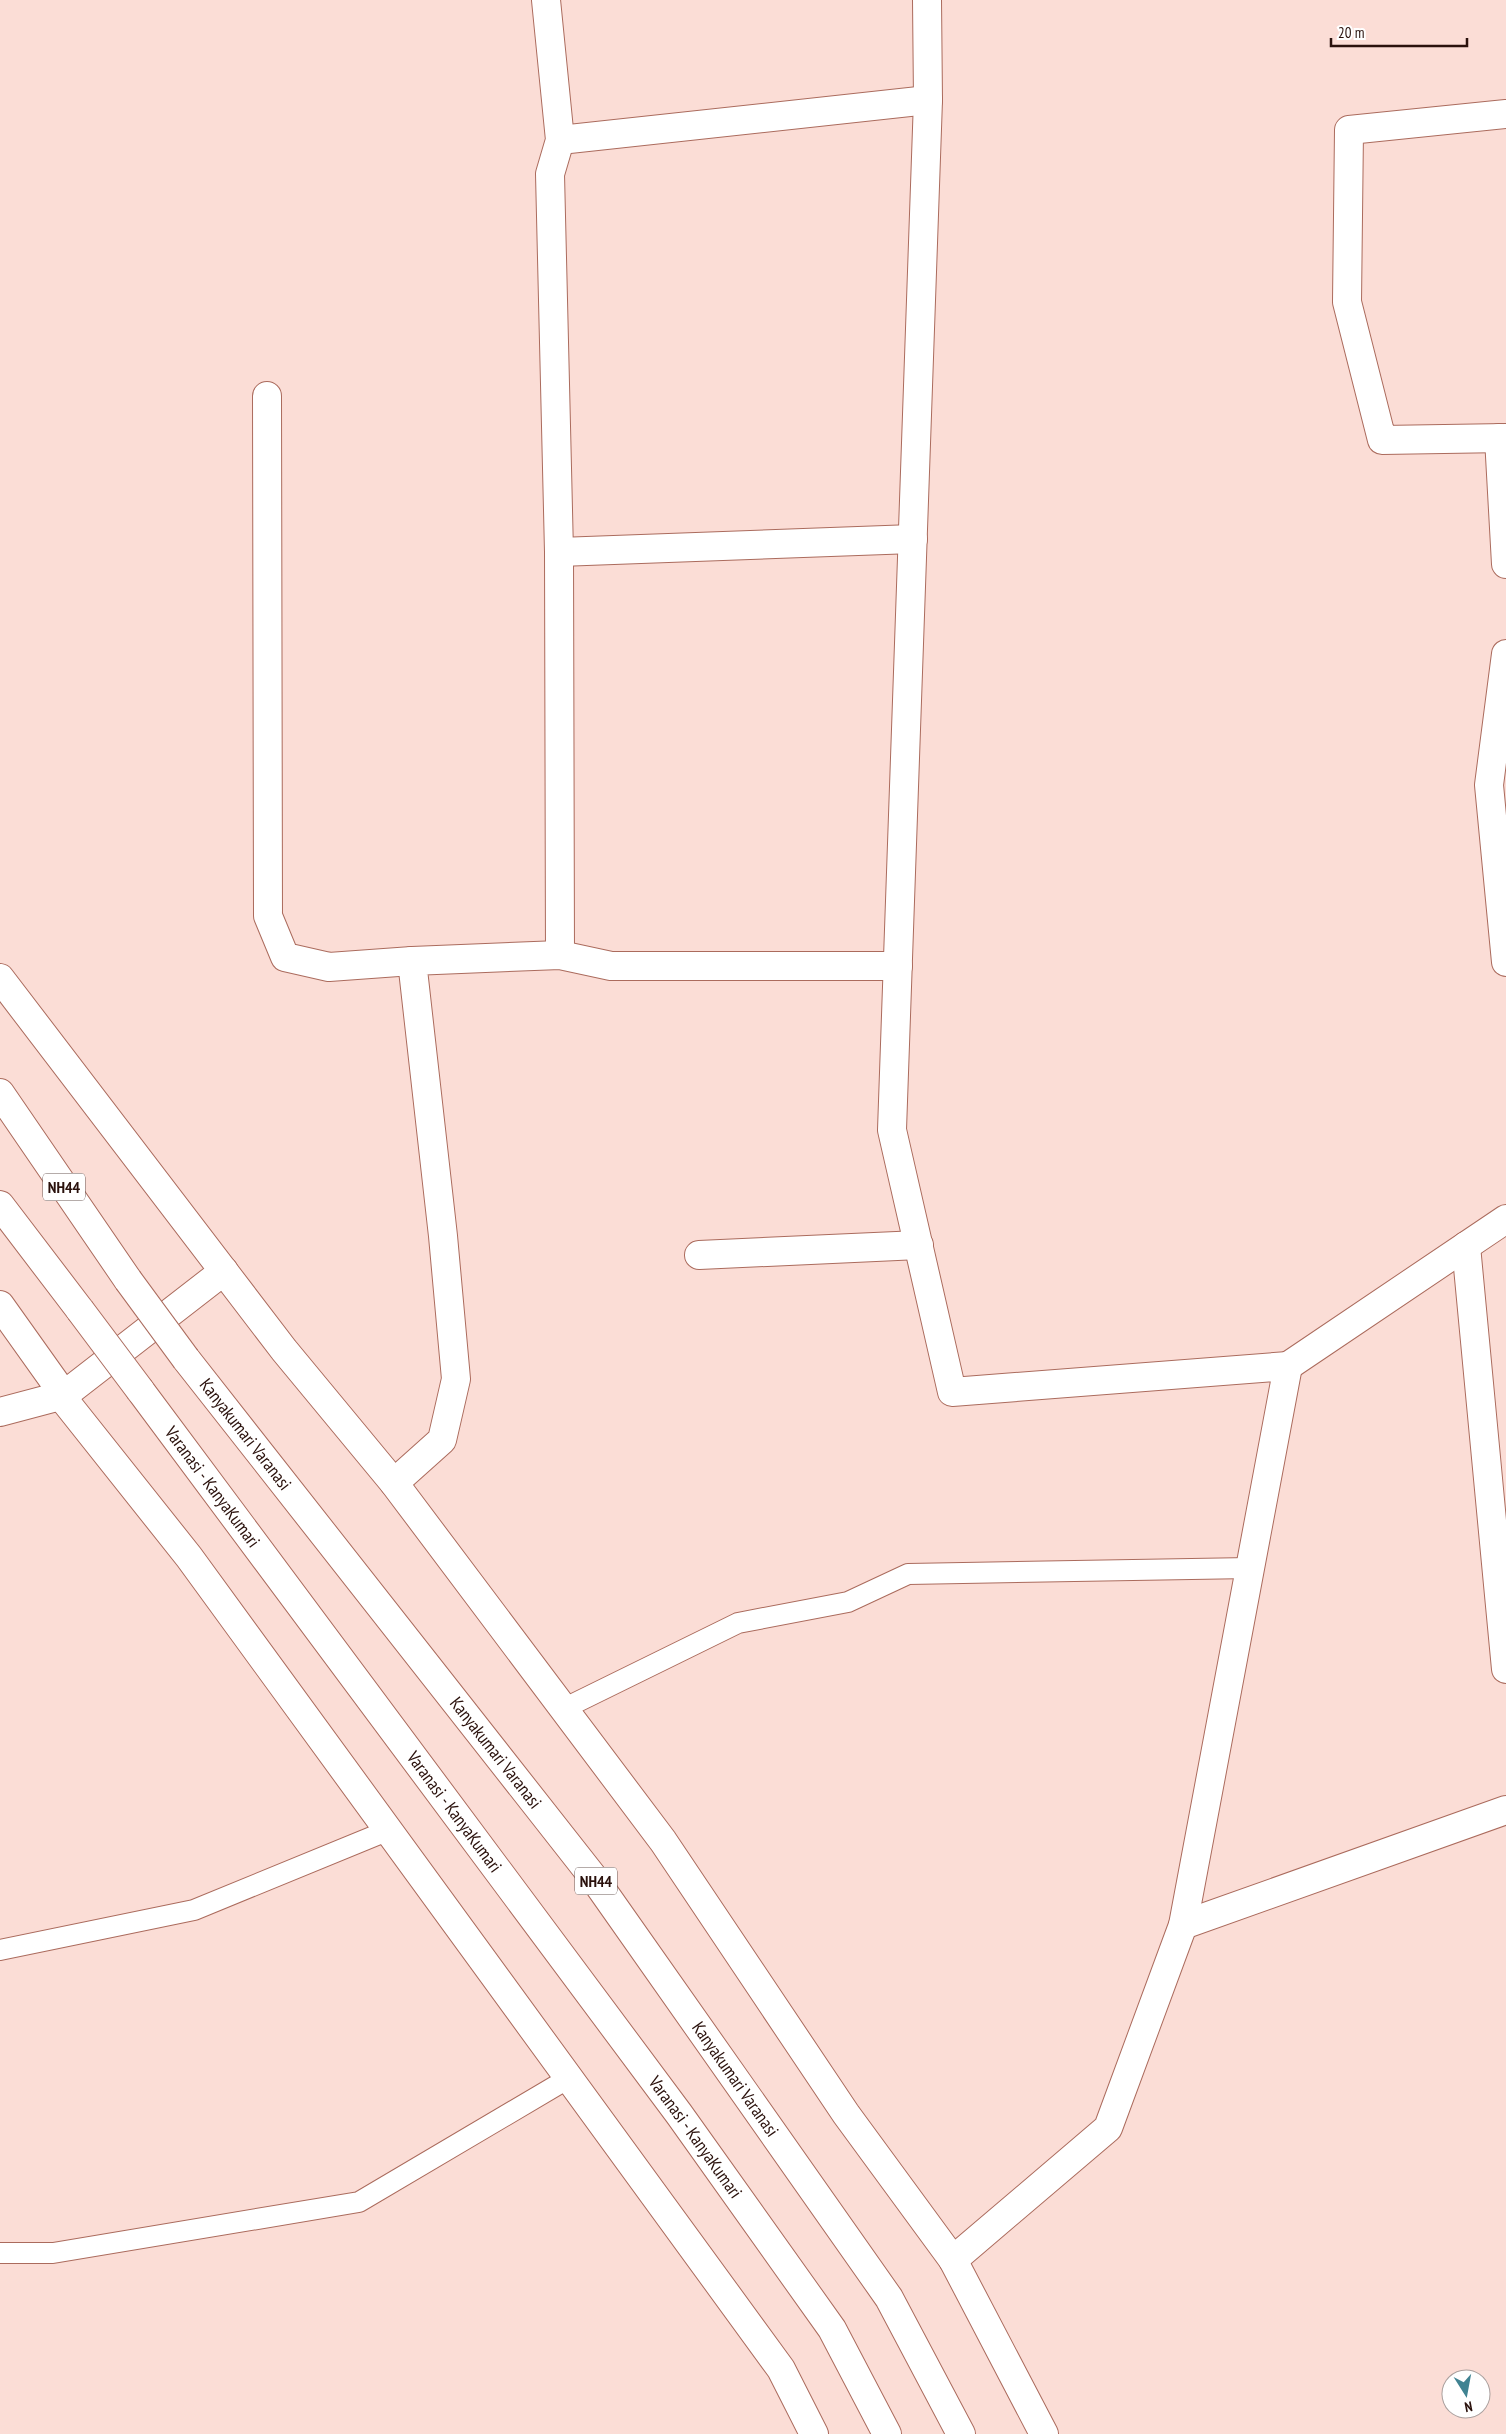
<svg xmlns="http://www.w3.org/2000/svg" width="1506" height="2434" font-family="'PT Sans Narrow',sans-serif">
<rect width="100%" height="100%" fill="#fbddd6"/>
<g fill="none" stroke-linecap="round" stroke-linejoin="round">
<g stroke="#ab6b5d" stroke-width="22">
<g id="service">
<polyline points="563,1709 738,1623 848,1602 908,1574 1250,1568"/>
<polyline points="0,1950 194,1910 389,1830"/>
<polyline points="0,2253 53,2253 359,2202 569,2078"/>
</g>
</g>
<g stroke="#ab6b5d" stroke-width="30">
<g id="minor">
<polyline points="546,0 560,140 550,174 559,552 560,955"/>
<polyline points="927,0 928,100 892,1130 952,1392 1288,1366 1183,1925 1108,2128 953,2260"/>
<polyline points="1506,114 1349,130 1347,302 1382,440 1506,438"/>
<polyline points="560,140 928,100"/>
<polyline points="267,396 268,916 285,957 329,967 412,961"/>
<polyline points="1499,438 1506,564"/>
<polyline points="559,552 913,539"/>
<polyline points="1506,654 1489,785 1506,962"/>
<polyline points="1466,1246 1506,1669"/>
<polyline points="699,1255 919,1245"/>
<polyline points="1288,1366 1506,1219"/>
<polyline points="0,1412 64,1395 224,1271"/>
<polyline points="394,1483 442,1440 456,1379 443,1236 412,961 560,955 611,966 898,966"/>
<polyline points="1183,1925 1506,1810"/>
</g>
</g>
<g stroke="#ab6b5d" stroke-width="30">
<g id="tertiary">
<polyline points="0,978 284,1350 394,1483 663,1841 846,2114 953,2260 1044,2434"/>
<polyline points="0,1305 64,1395 65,1401 189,1557 781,2369 814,2434"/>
</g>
</g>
<g stroke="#ab6b5d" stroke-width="30">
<g id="trunk">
<polyline points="0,1093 128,1280"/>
<polyline points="0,1205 80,1310"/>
<path id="s1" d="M186,1359L593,1877L889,2298L961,2434"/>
<path id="s2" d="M140,1390L679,2114L832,2329L887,2434"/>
</g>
</g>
<use href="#service" stroke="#fff" stroke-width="20"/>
<use href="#minor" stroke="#fff" stroke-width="28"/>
<use href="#tertiary" stroke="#fff" stroke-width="28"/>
<use href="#trunk" stroke="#fff" stroke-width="28"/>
<g stroke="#ab6b5d" stroke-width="30" stroke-linecap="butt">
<g id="trunk-bridge">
<polyline points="128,1280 186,1359"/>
<polyline points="80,1310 140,1390"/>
</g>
</g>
<use href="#trunk-bridge" stroke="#fff" stroke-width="28"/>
</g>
<g text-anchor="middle" stroke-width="4" stroke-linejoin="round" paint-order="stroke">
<g fill="#fff" stroke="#6a5855" stroke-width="1">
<rect x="43" y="1173.5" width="42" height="27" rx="4"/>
<rect x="575" y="1867.5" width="42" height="27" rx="4"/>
</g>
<g font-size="16" font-weight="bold" fill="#2a110c">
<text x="64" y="1193">NH44</text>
<text x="596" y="1887">NH44</text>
</g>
<g font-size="18" fill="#2a110c" stroke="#fff">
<text dy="6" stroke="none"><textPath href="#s1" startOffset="96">Kanyakumari Varanasi</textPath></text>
<text dy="6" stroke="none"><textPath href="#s2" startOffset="121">Varanasi - KanyaKumari</textPath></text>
<text dy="6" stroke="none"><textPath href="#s1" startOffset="501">Kanyakumari Varanasi</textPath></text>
<text dy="6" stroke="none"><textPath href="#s2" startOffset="526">Varanasi - KanyaKumari</textPath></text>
<text dy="6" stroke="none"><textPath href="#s1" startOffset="906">Kanyakumari Varanasi</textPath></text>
<text dy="6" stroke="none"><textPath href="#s2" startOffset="931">Varanasi - KanyaKumari</textPath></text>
</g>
</g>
<g transform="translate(1466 2394) rotate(169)"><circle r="24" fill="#ffffff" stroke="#aaa09e"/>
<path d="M0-4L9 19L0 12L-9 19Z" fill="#408392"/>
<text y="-8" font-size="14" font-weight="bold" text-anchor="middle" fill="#2a110c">N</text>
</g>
<path d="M1331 38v8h136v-8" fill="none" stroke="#2a110c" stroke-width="2.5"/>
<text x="1338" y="38" font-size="15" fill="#2a110c" stroke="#ffffff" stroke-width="4" paint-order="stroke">20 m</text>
</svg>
